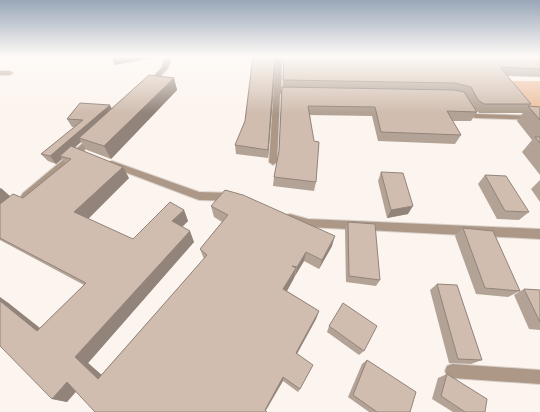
<svg xmlns="http://www.w3.org/2000/svg" width="540" height="412" font-family="'Archivo Narrow',sans-serif">
<rect width="100%" height="100%" fill="#fcf4ee"/>
<polygon fill="#ecbf9f" points="508,81 540,81 540,115 527,115"/>
<g fill="none" stroke-linecap="round" stroke-linejoin="round">
<g stroke="#d9d1cb" stroke-width="2">
<g id="minor">
<polygon points="166,56 172,56 168,68 151,86 147,86 147,84 162,67"/>
<polygon points="276,56 282,56 281,90 295,90 298,92 295,94 280,94 277,162 273,165 269,162"/>
<polygon points="0,71 10,71 13,73 10,75 0,75"/>
<polygon points="463,104 469,104 474,112 477,114 540,116 540,120 476,118 468,116 462,106"/>
<polygon points="94,134 98,137 97,139 29,199 23,199 21,196 23,193"/>
<polygon points="112,161 199,192 232,193 237,197 232,201 199,200 109,166 108,164 109,162"/>
<polygon points="290,214 308,219 540,229 540,239 308,227 286,221 285,218 286,215"/>
<polygon points="452,364 540,370 540,384 452,378 447,376 445,371 447,366"/>
</g>
</g>
<use href="#minor" fill="#ad9888" fill-rule="evenodd"/>
</g>
<g fill="#b3a396">
<polygon points="276,56 268,158 236,154 235,145"/>
<polygon points="281,56 540,56 540,77 507,76 531,104 530,106 540,107 540,175 522,152 532,140 517,121 523,113 479,113 475,109 477,112 471,121 452,121 461,135 455,144 378,141 372,116 310,115 316,182 314,191 273,186 274,177 279,151 284,56"/>
<polygon points="174,78 177,90 111,159 87,150 81,142 75,147 129,178 88,219 133,239 184,210 188,221 182,227 194,242 88,363 101,375 204,259 200,249 222,222 214,217 211,206 332,246 319,269 304,261 295,276 294,278 287,291 319,311 316,319 297,354 300,389 298,392 283,381 76,392 67,402 52,399 7,302 40,328 84,285 0,240 0,188 10,196 23,198 66,164 62,159 56,164 48,161 41,154 75,127 72,127 67,119 112,108"/>
<polygon points="381,172 408,214 387,218 378,181"/>
<polygon points="485,175 529,212 519,220 497,219 478,184"/>
<polygon points="540,180 540,202 531,189"/>
<polygon points="348,222 380,280 376,286 346,282 345,230"/>
<polygon points="463,228 520,291 508,297 476,294 455,236"/>
<polygon points="437,284 482,360 471,364 449,363 430,290"/>
<polygon points="524,289 540,290 540,330 529,329 514,295"/>
<polygon points="329,326 364,351 359,355 327,332"/>
<polygon points="367,360 410,412 369,412 348,397 362,364"/>
<polygon points="447,374 485,412 453,412 432,399 438,378"/>
</g>
<g fill="#92847a">
<polygon points="120,56 163,56 115,65 112,57"/>
<polygon points="275,56 276,56 268,158 268,150"/>
<polygon points="174,78 177,90 111,159 104,146"/>
<polygon points="110,105 114,113 79,138 81,142 64,157 60,156 62,159 56,164 50,156"/>
<polygon points="123,167 129,178 84,223 74,212"/>
<polygon points="1,188 13,199 0,211 0,189"/>
<polygon points="413,206 408,214 387,218 391,210"/>
<polygon points="184,210 188,221 177,232 172,221"/>
<polygon points="190,231 194,242 88,363 110,382 98,379 75,357"/>
<polygon points="335,236 332,246 319,269 322,260"/>
<polygon points="306,252 304,261 295,276 297,267"/>
<polygon points="296,268 294,278 283,298 283,289"/>
<polygon points="0,297 7,302 51,337 37,331 0,301"/>
<polygon points="319,311 316,319 294,359 296,353"/>
<polygon points="283,377 283,381 265,412 265,410"/>
<polygon points="67,382 80,386 67,402 52,399"/>
</g>
<g fill="#d0bdaf" stroke="#92847a">
<polygon points="112,56 120,56 112,57"/>
<polygon points="253,56 275,56 268,150 235,145 245,121"/>
<polygon points="284,56 540,56 540,69 500,67 531,104 484,104 478,100 471,87 455,83 283,80"/>
<polygon points="149,75 174,78 104,146 79,138"/>
<polygon points="282,87 454,90 464,92 477,112 447,111 461,135 381,132 375,107 308,106 314,141 319,142 316,182 274,177 279,151"/>
<polygon points="80,103 110,105 50,156 41,154 83,120 67,119"/>
<polygon points="528,106 540,107 540,120"/>
<polygon points="535,137 540,137 540,143"/>
<polygon points="71,146 123,167 74,212 133,239 170,202 184,210 172,221 190,231 75,357 98,379 207,255 200,249 228,215 211,206 225,190 243,195 335,236 322,260 306,252 297,267 292,266 296,268 283,289 319,311 296,353 313,365 300,389 283,377 265,410 267,412 95,412 67,382 52,399 0,346 0,301 37,331 86,283 0,238 0,204 13,194 23,198 71,159 60,156"/>
<polygon points="381,172 403,173 413,206 391,210"/>
<polygon points="485,175 506,176 529,212 505,211"/>
<polygon points="348,222 375,224 380,280 349,276"/>
<polygon points="463,228 493,231 520,291 485,288"/>
<polygon points="437,284 457,285 482,360 458,359"/>
<polygon points="524,289 540,290 540,322"/>
<polygon points="343,303 377,326 364,351 329,326"/>
<polygon points="367,360 416,392 410,412 377,412 353,395"/>
<polygon points="447,374 487,399 485,412 465,412 441,396"/>
</g>
<linearGradient id="sky" x2="0" y2="1"><stop stop-color="#99a7b8"/><stop offset="0.5" stop-color="#fefaf7"/><stop offset="1" stop-color="#fefaf7" stop-opacity="0"/></linearGradient>
<rect width="540" height="113" fill="url(#sky)"/>
</svg>
